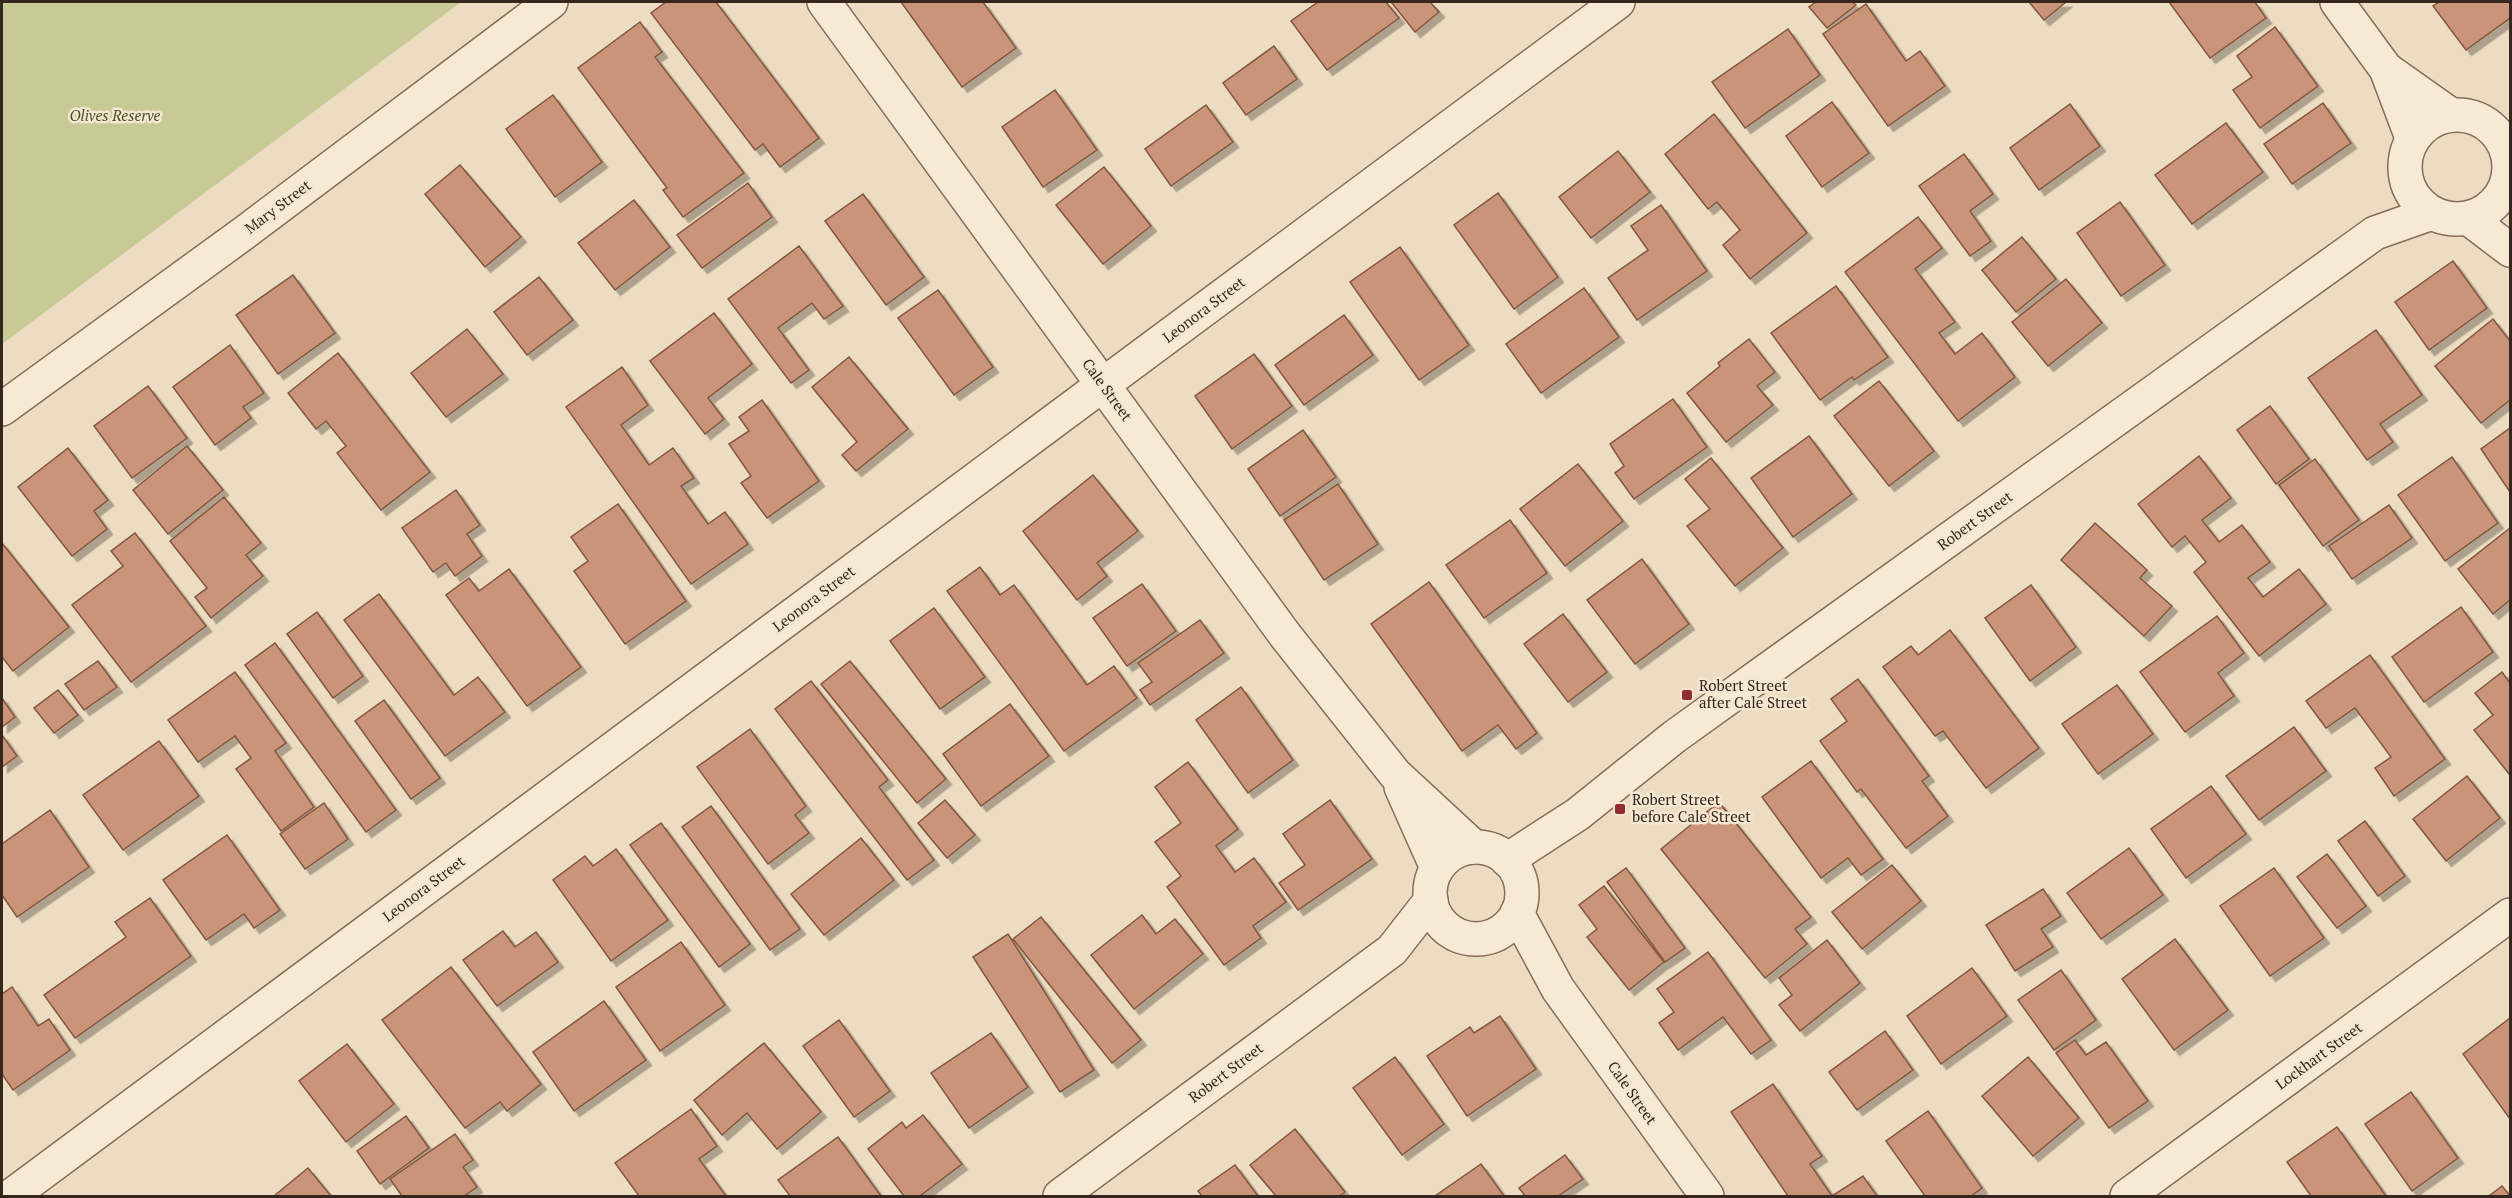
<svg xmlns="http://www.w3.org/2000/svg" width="2512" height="1198" font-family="'PT Serif',serif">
<defs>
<filter id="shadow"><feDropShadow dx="5.5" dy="5.5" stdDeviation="0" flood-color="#0004"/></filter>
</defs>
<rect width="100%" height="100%" fill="#ecdcc1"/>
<polygon fill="#c8ca96" points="2,2 461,2 2,344"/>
<g fill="#c99478" stroke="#835640" stroke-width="1.5" filter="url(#shadow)">
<polygon points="666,2 716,2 819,138 780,167 763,144 755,150 651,13"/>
<polygon points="901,2 983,2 1016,48 962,87"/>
<polygon points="1318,2 1386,2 1399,18 1327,70 1291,21"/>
<polygon points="1391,2 1430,2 1439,12 1415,32"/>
<polygon points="1816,2 1852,2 1856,5 1827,28 1809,7"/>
<polygon points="2029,2 2066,2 2044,20"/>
<polygon points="2169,2 2255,2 2266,18 2210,58"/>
<polygon points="2439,2 2510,2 2510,18 2466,50 2433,6"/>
<polygon points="1866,4 1906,61 1920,51 1945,86 1888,126 1823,34"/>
<polygon points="640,22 662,52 655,57 744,173 683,217 663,190 667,188 578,68"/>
<polygon points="2275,27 2318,86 2260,128 2233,90 2252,77 2237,56"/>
<polygon points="1788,29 1820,75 1745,128 1712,82"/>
<polygon points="1274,46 1297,79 1246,115 1223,83"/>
<polygon points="1055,90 1097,150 1043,187 1002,127"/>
<polygon points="553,95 602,162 555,197 506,129"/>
<polygon points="1832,102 1869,153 1822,187 1786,136"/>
<polygon points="2323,103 2351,143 2292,184 2264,144"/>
<polygon points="2070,104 2100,146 2039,190 2010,148"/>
<polygon points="1206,105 1233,142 1171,186 1145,149"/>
<polygon points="1714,114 1807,233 1750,279 1723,245 1740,230 1717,202 1708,209 1665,154"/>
<polygon points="2226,123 2263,172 2192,224 2155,175"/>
<polygon points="1618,151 1650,192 1591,238 1559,197"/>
<polygon points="1964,154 1993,194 1970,211 1991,241 1970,256 1919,186"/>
<polygon points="460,165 521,237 485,267 425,194"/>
<polygon points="1104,167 1151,226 1103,264 1056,205"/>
<polygon points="748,183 772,217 702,268 677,235"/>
<polygon points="1498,193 1558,277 1514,309 1454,225"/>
<polygon points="863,194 924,277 886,305 825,221"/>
<polygon points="634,200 670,247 615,290 578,243"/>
<polygon points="2120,202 2165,265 2121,296 2077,233"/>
<polygon points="1661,205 1707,271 1637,320 1608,278 1648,250 1631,226"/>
<polygon points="1918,217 1942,248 1915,269 1955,322 1939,333 1955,354 1982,333 2015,377 1958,421 1845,272"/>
<polygon points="2022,237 2056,279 2016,312 1982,270"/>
<polygon points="799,246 843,306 824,319 812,303 778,328 809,370 791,383 728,299"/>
<polygon points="1400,247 1469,345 1419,380 1350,282"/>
<polygon points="2453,261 2487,308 2429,350 2395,302"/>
<polygon points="293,275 335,333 278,374 236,315"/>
<polygon points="539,277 573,320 527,355 494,312"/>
<polygon points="2066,279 2102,323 2048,366 2012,322"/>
<polygon points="1836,286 1888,357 1854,380 1852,377 1820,400 1771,333"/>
<polygon points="1584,288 1619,337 1541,393 1506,344"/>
<polygon points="938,290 993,367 954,395 898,318"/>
<polygon points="714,313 752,364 708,398 724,419 705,434 650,361"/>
<polygon points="1344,315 1373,355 1304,405 1275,365"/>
<polygon points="2493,319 2510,341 2510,400 2481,423 2435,366"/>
<polygon points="467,329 503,374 446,417 411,373"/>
<polygon points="2376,330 2422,395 2380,424 2393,442 2367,460 2308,378"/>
<polygon points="1749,339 1775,372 1757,386 1773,405 1726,442 1687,393 1720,366 1718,363"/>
<polygon points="230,345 264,393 243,407 251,418 215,445 173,387"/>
<polygon points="338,353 430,472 381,510 337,453 346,446 326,421 316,429 288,393"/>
<polygon points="1254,354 1292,406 1232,449 1195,396"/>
<polygon points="849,357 908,429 856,471 842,455 857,442 812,387"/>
<polygon points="622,367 648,405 621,425 649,465 673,448 694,478 681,486 708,524 725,512 748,544 691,584 566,407"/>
<polygon points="1879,381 1934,451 1889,486 1834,416"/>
<polygon points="148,386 187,438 132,478 94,426"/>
<polygon points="1673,399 1707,447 1634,499 1615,473 1624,466 1610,444"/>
<polygon points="762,400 819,481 767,518 741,483 751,476 729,444 749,431 739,417"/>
<polygon points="2270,406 2309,459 2276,484 2237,430"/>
<polygon points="2510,428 2510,492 2481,449"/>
<polygon points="1303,430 1336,477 1280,516 1248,469"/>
<polygon points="1809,436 1852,494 1793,537 1751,478"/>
<polygon points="187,446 223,490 168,534 133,490"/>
<polygon points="68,448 108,500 94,511 107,529 72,556 18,487"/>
<polygon points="2199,456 2231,498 2202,520 2219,542 2242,525 2270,562 2248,578 2263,597 2299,569 2326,604 2259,656 2194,572 2206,562 2185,536 2172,547 2138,504"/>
<polygon points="2452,457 2498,523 2445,561 2398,495"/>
<polygon points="1711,458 1783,548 1735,586 1687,526 1710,509 1685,479"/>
<polygon points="2315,459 2359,520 2323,546 2279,485"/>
<polygon points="1578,464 1623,521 1565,566 1520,509"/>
<polygon points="1093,475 1138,531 1097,563 1107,576 1077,600 1023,531"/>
<polygon points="1338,484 1378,544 1324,580 1284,520"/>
<polygon points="456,490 480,525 467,534 482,556 455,576 446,563 433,572 402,528"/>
<polygon points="224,497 261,543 246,555 263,576 211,618 195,597 207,588 170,541"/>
<polygon points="618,504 686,601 625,644 574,571 588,561 571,537"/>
<polygon points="2389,505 2412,538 2352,579 2329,546"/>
<polygon points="1510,520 1547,573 1484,618 1446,565"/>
<polygon points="2095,523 2147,570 2140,578 2172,606 2144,636 2061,560"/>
<polygon points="2510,528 2510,600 2493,614 2458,569"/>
<polygon points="135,533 206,626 131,682 72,605 123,566 111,551"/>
<polygon points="2,543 69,627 13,671 2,657"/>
<polygon points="1642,559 1689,624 1635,664 1587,600"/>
<polygon points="980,567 1000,595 1014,585 1087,685 1114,666 1137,698 1064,751 947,591"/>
<polygon points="509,569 581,667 527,706 446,595 469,578 479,591"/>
<polygon points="1429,582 1537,733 1516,749 1498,725 1462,751 1371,624"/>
<polygon points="1142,584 1176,631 1127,666 1093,618"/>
<polygon points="2031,585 2076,647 2030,681 1985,618"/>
<polygon points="379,594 454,695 478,677 505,712 445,756 344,620"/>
<polygon points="2461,607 2493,652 2424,702 2392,657"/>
<polygon points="934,608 985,677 940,709 890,641"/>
<polygon points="317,612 363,676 333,698 287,634"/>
<polygon points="1563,614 1607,672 1568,702 1524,644"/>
<polygon points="2217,616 2244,653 2218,673 2234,696 2185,732 2140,672"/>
<polygon points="1200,620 1224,653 1150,705 1140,690 1152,682 1138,663"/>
<polygon points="1950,630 2039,748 1986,788 1943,731 1935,736 1883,667 1911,646 1918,655"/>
<polygon points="275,643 396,810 366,832 245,665"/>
<polygon points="2370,655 2445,759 2394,796 2375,768 2391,757 2355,708 2326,728 2306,701"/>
<polygon points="98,661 117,687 84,710 65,684"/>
<polygon points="850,661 946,779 917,803 821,684"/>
<polygon points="235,672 286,743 275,751 314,807 281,831 236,769 251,758 235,736 198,762 168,720"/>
<polygon points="2502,672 2510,683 2510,775 2474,730 2493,715 2475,693"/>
<polygon points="1858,679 1929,776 1922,781 1948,816 1906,848 1861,789 1857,792 1820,741 1847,721 1831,699"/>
<polygon points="811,681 888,780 879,787 934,860 907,880 775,709"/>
<polygon points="2117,685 2153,734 2098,774 2062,724"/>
<polygon points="1241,687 1293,760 1248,793 1196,720"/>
<polygon points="58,690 78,715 54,733 34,708"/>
<polygon points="2,698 15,717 2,727"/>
<polygon points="384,700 440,778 411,799 355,721"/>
<polygon points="1010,704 1049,756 981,806 943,754"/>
<polygon points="2294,727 2326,771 2259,820 2226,776"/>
<polygon points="750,729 806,806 795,815 809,833 768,864 697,767"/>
<polygon points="2,735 17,756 2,767"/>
<polygon points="159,741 199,796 123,850 83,795"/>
<polygon points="1811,761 1883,859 1861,875 1848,858 1821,878 1762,797"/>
<polygon points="1188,762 1238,829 1216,846 1235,872 1254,858 1286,902 1253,926 1261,938 1224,965 1167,887 1181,876 1155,842 1181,823 1155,787"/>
<polygon points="2467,776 2500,818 2446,861 2413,819"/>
<polygon points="2211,786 2246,834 2186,878 2151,829"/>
<polygon points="945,800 975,835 947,858 918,823"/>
<polygon points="1330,800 1372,859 1298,910 1279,883 1305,865 1283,834"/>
<polygon points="1719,802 1811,917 1795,929 1807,944 1765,978 1661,849"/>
<polygon points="324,803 348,839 305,869 280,834"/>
<polygon points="711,806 800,929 770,950 682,827"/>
<polygon points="50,810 89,867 17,917 2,895 2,844"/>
<polygon points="2365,821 2405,876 2378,896 2338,841"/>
<polygon points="661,823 750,944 719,967 630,845"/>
<polygon points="227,835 280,910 254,928 244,914 206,940 163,880"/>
<polygon points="861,838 894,880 824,935 791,894"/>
<polygon points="2129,848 2163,895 2101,939 2067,893"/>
<polygon points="616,849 668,920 611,961 553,880 585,856 593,866"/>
<polygon points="2327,854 2366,906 2337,928 2297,877"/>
<polygon points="1892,865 1921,901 1862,949 1832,912"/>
<polygon points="1626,868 1685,948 1665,962 1607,882"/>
<polygon points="2274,868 2324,938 2270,976 2220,906"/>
<polygon points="1604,886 1664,962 1629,990 1587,937 1597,929 1579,905"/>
<polygon points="2043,889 2061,916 2041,929 2053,947 2015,971 1986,925"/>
<polygon points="150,898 191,956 75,1038 44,995 126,937 115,922"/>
<polygon points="1142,915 1156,934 1175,919 1203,954 1134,1009 1091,955"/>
<polygon points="1041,917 1141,1040 1112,1063 1013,939"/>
<polygon points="503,931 515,947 536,932 558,962 497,1006 463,960"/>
<polygon points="1008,934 1094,1070 1060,1092 973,957"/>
<polygon points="2175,939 2228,1010 2174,1050 2122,979"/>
<polygon points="1827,940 1860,983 1800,1031 1779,1005 1792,995 1779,978"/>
<polygon points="681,942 725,1005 660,1051 616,987"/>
<polygon points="1708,952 1771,1040 1751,1054 1723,1017 1678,1050 1659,1023 1674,1012 1657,989"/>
<polygon points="451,967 541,1084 507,1111 500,1102 465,1128 382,1020"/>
<polygon points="1972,968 2007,1016 1941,1064 1907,1016"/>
<polygon points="2061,970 2096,1020 2054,1050 2018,1000"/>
<polygon points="12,987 38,1026 49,1019 70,1050 13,1090 2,1074 2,994"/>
<polygon points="604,1001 646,1060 574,1111 533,1052"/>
<polygon points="1500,1016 1536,1069 1467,1116 1427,1056 1470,1027 1474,1033"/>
<polygon points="2510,1018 2510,1119 2463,1054"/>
<polygon points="839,1020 890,1091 854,1117 803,1046"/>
<polygon points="1885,1031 1913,1070 1857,1110 1829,1072"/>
<polygon points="991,1033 1028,1087 969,1128 931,1073"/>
<polygon points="2075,1040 2086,1055 2106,1042 2148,1101 2109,1128 2056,1053"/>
<polygon points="764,1043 821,1112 777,1149 747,1113 722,1135 694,1100"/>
<polygon points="347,1044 394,1104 346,1142 299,1081"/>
<polygon points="1395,1057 1444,1124 1402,1155 1353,1088"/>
<polygon points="2028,1057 2079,1118 2033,1156 1982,1096"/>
<polygon points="1773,1084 1822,1156 1810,1164 1832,1196 1863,1176 1877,1196 1788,1196 1731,1112"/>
<polygon points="2411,1092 2458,1158 2412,1191 2365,1124"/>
<polygon points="691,1109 717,1146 699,1159 726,1196 639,1196 615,1163"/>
<polygon points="1928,1111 1982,1188 1971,1196 1925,1196 1886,1141"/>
<polygon points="923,1115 962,1164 920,1196 904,1196 868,1149 902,1122 906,1128"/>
<polygon points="406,1116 429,1148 380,1184 357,1151"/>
<polygon points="2337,1127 2386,1196 2311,1196 2287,1162"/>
<polygon points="1295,1129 1345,1192 1340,1196 1276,1196 1250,1165"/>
<polygon points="455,1134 473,1160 463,1167 477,1187 464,1196 402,1196 390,1179"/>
<polygon points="838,1137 881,1196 790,1196 778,1180"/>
<polygon points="1565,1155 1583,1179 1558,1196 1525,1196 1519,1188"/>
<polygon points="1481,1164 1504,1196 1435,1196"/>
<polygon points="1235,1165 1258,1196 1202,1196 1198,1191"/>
<polygon points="308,1168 331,1196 274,1196"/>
<polygon points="2502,1186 2510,1196 2489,1196"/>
</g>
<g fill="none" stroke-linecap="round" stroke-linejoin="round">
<g stroke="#856d5a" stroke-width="36">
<g id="street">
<polyline points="824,2 1285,635 1395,774 1474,847"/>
<polyline points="2337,2 2386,69 2412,138"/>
<polyline points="2386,69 2451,115"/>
<circle cx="2457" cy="167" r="52"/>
<polyline points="2468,218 2510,250"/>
<polyline points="2,409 244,233 551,2"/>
<polyline points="1401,787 1437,868"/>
<circle cx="1476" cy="893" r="46"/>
<polyline points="1507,860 1578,814 1674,737 2375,233 2432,213"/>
<polyline points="1517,913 1558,989 1707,1196"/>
<polyline points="11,1196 1618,2"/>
<polyline points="1060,1196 1392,950 1431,900"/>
<polyline points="2127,1196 2510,915"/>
</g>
</g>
<use href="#street" stroke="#f7ead4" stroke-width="33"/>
</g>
<g fill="#922c34" stroke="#f4e7d1" stroke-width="2">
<rect x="1681" y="689" width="12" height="12" rx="3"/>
<rect x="1614" y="803" width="12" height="12" rx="3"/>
</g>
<g text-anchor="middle" stroke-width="5" stroke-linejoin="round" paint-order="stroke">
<g font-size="15" font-style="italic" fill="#495125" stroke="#f4e7d1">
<text x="115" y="121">Olives Reserve</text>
</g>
<g font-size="15" fill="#35271d" stroke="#f4e7d1">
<text transform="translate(278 207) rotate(-37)" y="5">Mary Street</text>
<text transform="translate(1204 310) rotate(-37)" y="5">Leonora Street</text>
<text transform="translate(1107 390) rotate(54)" y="5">Cale Street</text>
<text transform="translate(1975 521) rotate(-36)" y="5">Robert Street</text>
<text transform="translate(814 599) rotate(-37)" y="5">Leonora Street</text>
<text transform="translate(424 889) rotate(-37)" y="5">Leonora Street</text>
<text transform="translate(2319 1056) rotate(-36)" y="5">Lockhart Street</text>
<text transform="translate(1226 1073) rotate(-37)" y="5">Robert Street</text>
<text transform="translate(1632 1093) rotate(55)" y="5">Cale Street</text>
</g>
<g font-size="15" fill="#35271d" stroke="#f4e7d1" text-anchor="start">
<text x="1699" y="691">Robert Street<tspan x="1699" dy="17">after Cale Street</tspan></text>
<text x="1632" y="805">Robert Street<tspan x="1632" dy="17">before Cale Street</tspan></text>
</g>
</g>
<rect width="2512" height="1198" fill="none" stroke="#35271d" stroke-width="6"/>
</svg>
